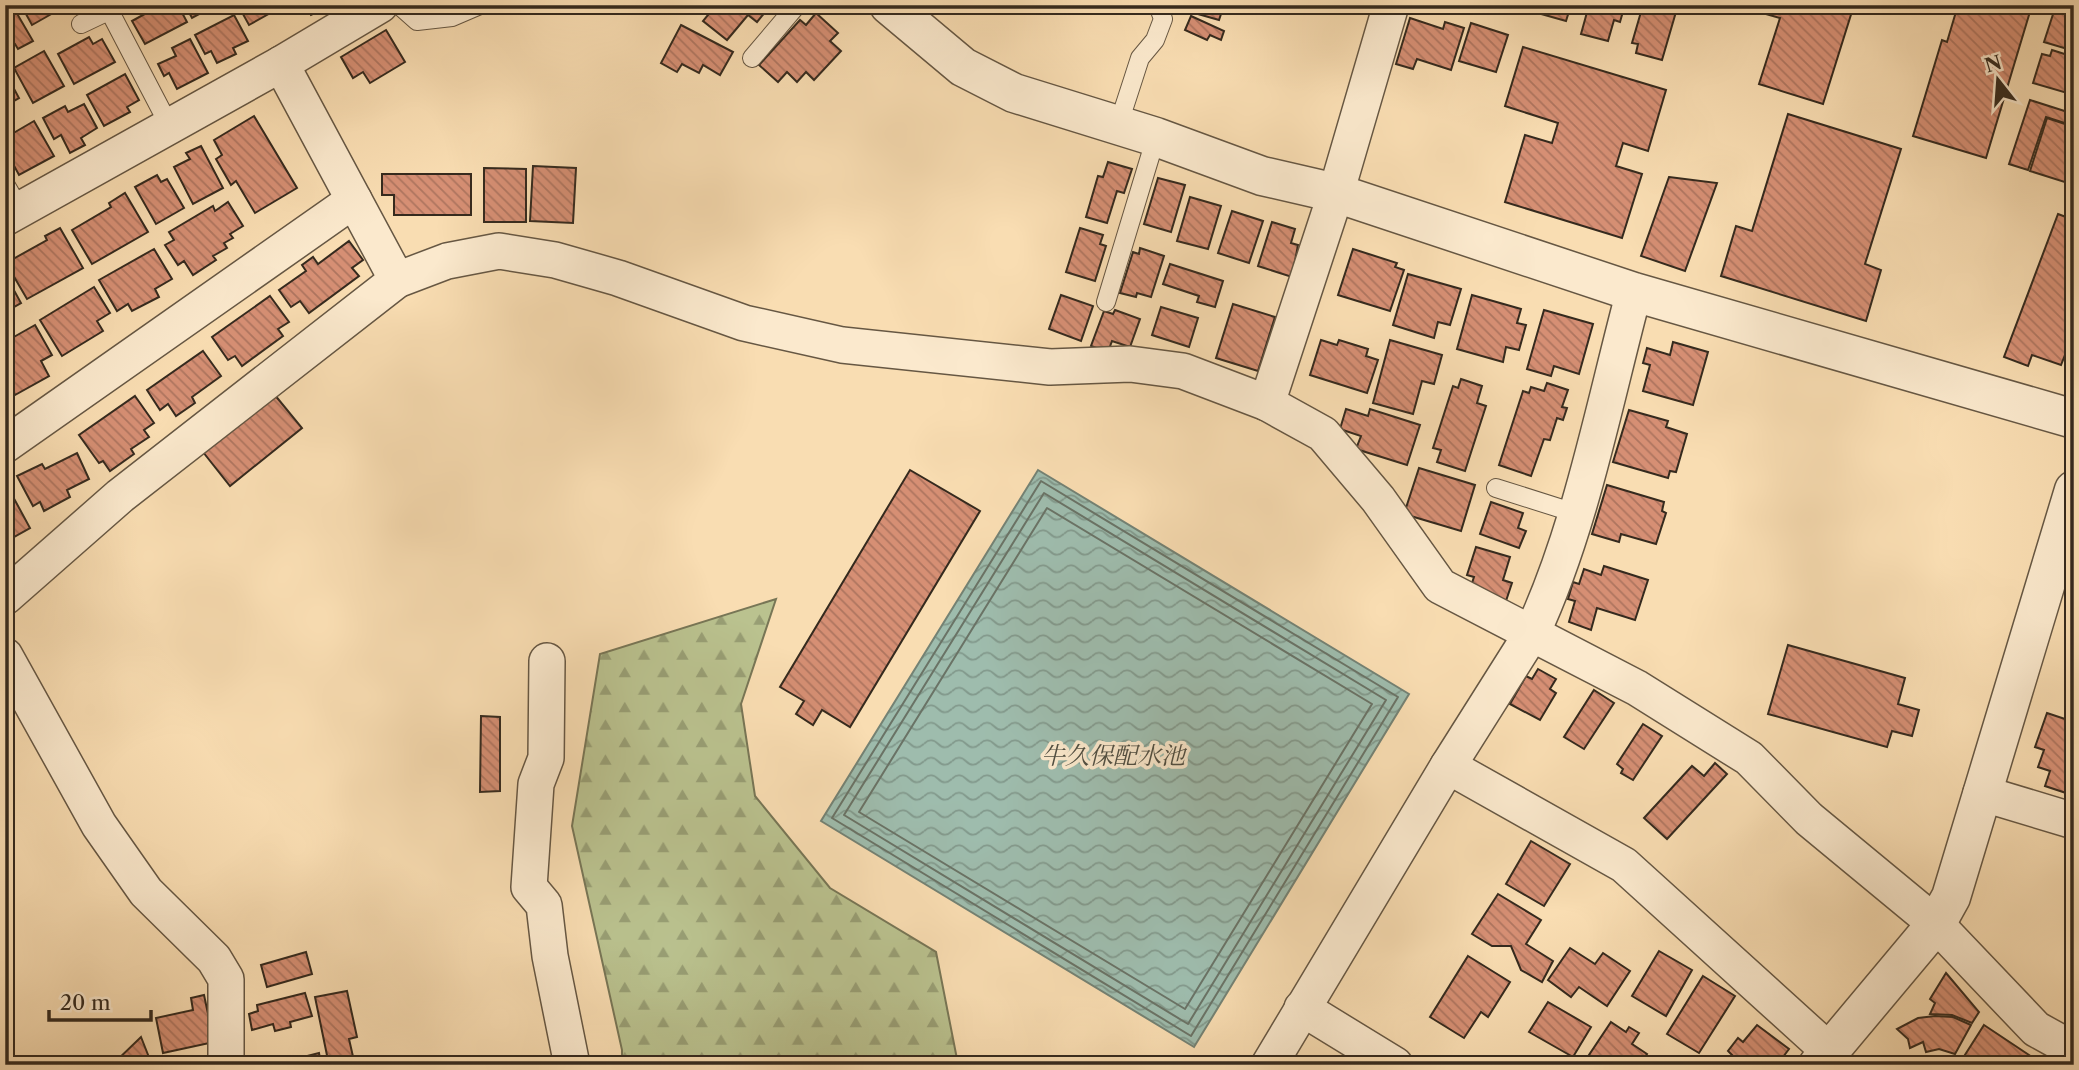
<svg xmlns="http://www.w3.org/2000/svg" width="2079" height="1070" font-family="'Libre Caslon Text','Noto Serif JP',serif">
<defs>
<pattern id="forest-firs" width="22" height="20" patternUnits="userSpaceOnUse" patternTransform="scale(1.75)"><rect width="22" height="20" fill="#bac28f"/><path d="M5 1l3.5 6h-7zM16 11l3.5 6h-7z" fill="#989e74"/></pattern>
<pattern id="water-waves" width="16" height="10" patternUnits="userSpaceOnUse" patternTransform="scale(1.75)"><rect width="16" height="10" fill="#9ebcad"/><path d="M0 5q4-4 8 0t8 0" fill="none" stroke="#82998c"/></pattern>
<pattern id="building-back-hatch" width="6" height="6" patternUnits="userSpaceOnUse" patternTransform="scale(1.75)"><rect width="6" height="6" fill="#d68f74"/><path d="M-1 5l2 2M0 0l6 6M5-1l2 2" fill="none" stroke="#ae755f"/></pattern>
</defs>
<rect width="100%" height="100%" fill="#f9ddb2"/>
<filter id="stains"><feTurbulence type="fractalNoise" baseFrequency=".00286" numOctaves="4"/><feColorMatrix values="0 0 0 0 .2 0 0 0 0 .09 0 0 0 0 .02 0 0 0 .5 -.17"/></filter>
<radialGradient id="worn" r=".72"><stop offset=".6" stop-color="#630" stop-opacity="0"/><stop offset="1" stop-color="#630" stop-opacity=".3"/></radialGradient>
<polygon fill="url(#forest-firs)" stroke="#787656" stroke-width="2" points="776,599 741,704 755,796 830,888 936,952 957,1059 970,1065 622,1065 622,1050 572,826 600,654"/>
<polygon fill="url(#water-waves)" stroke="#748274" stroke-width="2" points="1038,470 1409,694 1194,1047 821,821"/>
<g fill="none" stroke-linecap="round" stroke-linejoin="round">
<g stroke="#6a7366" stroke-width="2">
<polygon points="1041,481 1398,697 1191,1036 832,818"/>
<polygon points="1044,493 1386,700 1188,1024 844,815"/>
<polygon points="1047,508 1372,704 1185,1009 859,812"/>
</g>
</g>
<g fill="url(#building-back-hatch)" stroke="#352a1e" stroke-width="2">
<polygon points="5,5 12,5 33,41 18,49 15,44 5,49"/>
<polygon points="21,5 60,5 62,8 32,25"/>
<polygon points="161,5 178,5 187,22 145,44 132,21"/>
<polygon points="185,5 216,5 192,18"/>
<polygon points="238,5 283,5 283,6 249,25"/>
<polygon points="306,5 344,5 332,12 329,6 311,15"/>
<polygon points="716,5 771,5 757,22 748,15 727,40 703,21"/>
<polygon points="1201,5 1224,5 1219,20 1198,14"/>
<polygon points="1528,5 1571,5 1566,21 1527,10"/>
<polygon points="1589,5 1624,8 1620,22 1614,20 1608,41 1581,34"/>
<polygon points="1643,5 1678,5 1662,60 1636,53 1638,44 1632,43"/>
<polygon points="1761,5 1854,5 1823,104 1759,84 1780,18 1759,12"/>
<polygon points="1958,5 2032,5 1986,158 1913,136 1942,40 1947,42"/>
<polygon points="2056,5 2074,5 2074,51 2044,42"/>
<polygon points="816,13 838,33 830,41 841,51 814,80 806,72 797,82 787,72 778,82 759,65 800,20 806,25"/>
<polygon points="234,15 248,41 233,48 236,54 217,63 211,51 205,54 195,35"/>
<polygon points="1191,16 1224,31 1221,40 1210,35 1207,40 1185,30"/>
<polygon points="1410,18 1443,29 1445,22 1464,28 1451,70 1417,59 1413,69 1396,64"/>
<polygon points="1471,23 1508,35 1496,72 1459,61"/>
<polygon points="681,25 733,52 720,75 703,65 699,73 682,64 677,72 661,63"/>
<polygon points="386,30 405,62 370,83 363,72 353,78 341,57"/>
<polygon points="89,37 93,44 102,39 115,62 74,84 58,54"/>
<polygon points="190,39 208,73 177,89 169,73 164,76 158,64 176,56 172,48"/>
<polygon points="1523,47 1666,90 1648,151 1623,143 1616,166 1642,174 1622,238 1505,202 1525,135 1552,143 1558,123 1505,106"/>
<polygon points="2052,50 2074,57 2074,95 2033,83 2042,54 2050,56"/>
<polygon points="44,51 64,86 33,103 14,68"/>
<polygon points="5,72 19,98 5,106"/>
<polygon points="125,74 139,100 127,107 130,112 104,126 87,95"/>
<polygon points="2030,100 2074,114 2074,126 2046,117 2028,170 2009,164"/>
<polygon points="84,104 97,128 81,138 85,145 70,153 61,135 54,139 43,118 65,106 68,112"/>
<polygon points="1788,114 1901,149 1865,264 1881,270 1866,321 1721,276 1736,226 1752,231"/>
<polygon points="254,116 297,188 255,213 236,181 231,185 216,159 222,155 214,140"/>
<polygon points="2047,118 2074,127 2074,185 2030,171"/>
<polygon points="34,121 54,156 19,175 5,149 5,138"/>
<polygon points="201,146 223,188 193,204 174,167 190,159 186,153"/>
<polygon points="1108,162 1132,169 1124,193 1117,191 1107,223 1086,217 1098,176 1103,177"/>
<polygon points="533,166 576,168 573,223 530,221"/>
<polygon points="484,168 526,169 526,222 484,222"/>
<polygon points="382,174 471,174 471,215 394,215 394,195 382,195"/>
<polygon points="157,175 161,182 167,179 184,208 156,224 135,187"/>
<polygon points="1669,177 1717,183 1685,271 1641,256"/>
<polygon points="1158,178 1185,185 1171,232 1144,224"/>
<polygon points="125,193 148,232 92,264 72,230 111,207 109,203"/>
<polygon points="1190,197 1221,206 1208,249 1177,241"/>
<polygon points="228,202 243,226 230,234 233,238 224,243 227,248 213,256 216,260 193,275 184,261 178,265 165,245 174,240 169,232 213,206 215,211"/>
<polygon points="1232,211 1263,221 1249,263 1218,253"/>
<polygon points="2058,214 2074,220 2074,332 2061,365 2032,355 2028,366 2004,357"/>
<polygon points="1272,222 1295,229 1291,243 1298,245 1292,277 1258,266"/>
<polygon points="60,228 83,268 27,299 6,263 47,240 45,236"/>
<polygon points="1080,228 1103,235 1100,244 1106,246 1095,281 1066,272"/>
<polygon points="349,241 363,260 352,268 359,276 309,313 300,301 291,307 279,290 306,271 302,265 313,257 318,264"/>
<polygon points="1140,248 1164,256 1151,297 1137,293 1136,297 1120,293 1133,252 1139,254"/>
<polygon points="154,249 172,279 155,289 159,297 132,311 128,304 117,311 99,280"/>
<polygon points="1353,249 1397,263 1395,267 1404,270 1390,311 1338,295"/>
<polygon points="1170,264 1223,281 1215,307 1197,302 1199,296 1163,284"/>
<polygon points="5,274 21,303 5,312"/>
<polygon points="1408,274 1461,289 1450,325 1438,322 1434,338 1393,325"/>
<polygon points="94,287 110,313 97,321 103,331 62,356 40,320"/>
<polygon points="1061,295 1093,306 1081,341 1049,329"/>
<polygon points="1472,295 1521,309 1517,323 1526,325 1519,350 1506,347 1503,362 1457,349"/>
<polygon points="270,296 289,322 278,329 283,336 242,366 235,356 228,360 212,337"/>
<polygon points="1233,304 1275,317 1258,371 1216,358"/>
<polygon points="1161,307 1198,318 1189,347 1152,335"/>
<polygon points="1115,310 1140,319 1130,347 1112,341 1108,352 1091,346 1104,311 1113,314"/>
<polygon points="1544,310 1593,324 1579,374 1554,366 1551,376 1527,369"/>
<polygon points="35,325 52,355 41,361 49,376 15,395 5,379 5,342"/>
<polygon points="1321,340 1337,345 1339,340 1368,349 1366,356 1378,360 1367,393 1310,375"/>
<polygon points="1390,340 1442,355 1434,384 1422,381 1413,414 1373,403"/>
<polygon points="1673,342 1708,352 1693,405 1643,391 1650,365 1643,363 1647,348 1670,355"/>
<polygon points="203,351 221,376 192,397 195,403 176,416 168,404 160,410 147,390"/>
<polygon points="1461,379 1482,386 1477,403 1486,406 1465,471 1437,462 1441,450 1433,448 1453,386 1458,388"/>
<polygon points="1547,383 1568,390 1562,407 1567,408 1563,420 1557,418 1550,440 1544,439 1531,476 1499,465 1523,391 1529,393 1531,387 1544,391"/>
<polygon points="274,394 302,428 230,486 203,452"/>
<polygon points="135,396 154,423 144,430 149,437 131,449 134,454 110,471 103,461 99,463 79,435"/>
<polygon points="1346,409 1368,416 1370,409 1420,425 1407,465 1356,449 1361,436 1340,429"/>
<polygon points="1629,410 1668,421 1666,427 1687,434 1676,472 1670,471 1668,478 1613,462"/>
<polygon points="77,453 89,479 67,490 70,497 44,511 40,502 33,506 17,476 42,464 45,469"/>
<polygon points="1419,468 1475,485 1461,531 1404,514"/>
<polygon points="910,470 980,511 850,727 822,710 813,725 796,714 804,701 780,687"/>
<polygon points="5,482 30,528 5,542"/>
<polygon points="1607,485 1664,502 1662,511 1666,513 1656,544 1621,534 1619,542 1592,534"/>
<polygon points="1491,502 1523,513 1518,528 1526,531 1519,548 1480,534"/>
<polygon points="1476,547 1510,557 1503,580 1512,583 1506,601 1471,586 1474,577 1467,575"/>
<polygon points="1604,566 1648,580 1635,620 1597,608 1591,630 1569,622 1575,601 1568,599 1573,582 1579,584 1584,569 1601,575"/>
<polygon points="1788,645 1905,678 1898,704 1919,710 1912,736 1892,731 1887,747 1768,714"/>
<polygon points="1538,669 1556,679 1550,689 1556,693 1540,720 1510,704 1526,676 1532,679"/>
<polygon points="1594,690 1614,703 1584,749 1564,737"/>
<polygon points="2047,713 2074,722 2074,800 2065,798 2066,793 2045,786 2050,771 2038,767 2044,750 2035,747"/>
<polygon points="481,716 500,717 500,791 480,792"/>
<polygon points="1643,724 1662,736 1633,780 1621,773 1623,769 1617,764"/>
<polygon points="1715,763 1727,774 1667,839 1644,818 1692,766 1704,776"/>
<polygon points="1531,841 1570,864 1544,906 1506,884"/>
<polygon points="1498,894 1541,920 1526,944 1553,961 1542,982 1521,970 1511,946 1492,946 1472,934"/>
<polygon points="1570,948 1595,964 1603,953 1630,971 1607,1006 1579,987 1571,997 1548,980"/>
<polygon points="1659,951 1692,970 1666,1016 1632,996"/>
<polygon points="306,952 312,974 267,987 261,965"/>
<polygon points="1468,956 1510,982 1488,1017 1481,1012 1464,1038 1430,1017"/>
<polygon points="1946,973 1979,1012 1972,1023 1952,1015 1930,1014 1935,1003 1930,999"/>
<polygon points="1703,976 1735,996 1699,1053 1667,1034"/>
<polygon points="347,991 357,1037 349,1039 354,1061 329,1065 315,997"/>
<polygon points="305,993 312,1016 290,1022 291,1027 275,1031 273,1024 252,1030 249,1014 258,1011 257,1005"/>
<polygon points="204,995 214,1042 163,1053 156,1018 193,1010 191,998"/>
<polygon points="1548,1002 1591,1027 1573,1057 1529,1032"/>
<polygon points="1935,1016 1953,1017 1971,1025 1955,1054 1939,1049 1926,1052 1923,1042 1910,1048 1908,1039 1897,1029 1918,1018"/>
<polygon points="1611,1022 1626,1032 1629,1027 1639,1033 1632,1044 1647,1054 1640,1065 1594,1063 1597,1060 1589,1055"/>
<polygon points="1757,1025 1789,1049 1777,1065 1732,1065 1728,1061 1732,1055 1728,1051 1738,1038 1743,1042"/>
<polygon points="1984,1025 2032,1057 2027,1065 1973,1065 1963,1058"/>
<polygon points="141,1037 152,1065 112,1065"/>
<polygon points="319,1053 321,1065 281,1065 280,1063"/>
<polygon points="186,1058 187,1065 161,1065 160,1063"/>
</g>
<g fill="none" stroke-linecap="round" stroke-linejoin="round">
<g stroke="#665743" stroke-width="20">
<g id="service">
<polyline points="399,5 417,21 452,17 480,5"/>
<polyline points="110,12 170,127"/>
<polyline points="81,24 121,5"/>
<polyline points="752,58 797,5"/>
<polyline points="1118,126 1140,58 1155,40 1163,19 1158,5"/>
<polyline points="5,184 20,210"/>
<polyline points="1106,302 1156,137"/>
<polyline points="1496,488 1575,513"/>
</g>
</g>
<g stroke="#665743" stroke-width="38">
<g id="minor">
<polyline points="281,64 397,280"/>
<polyline points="5,218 281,64 380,5"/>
<polyline points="1267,403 1336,193 1391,5"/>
<polyline points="5,445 354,200"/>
<polyline points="5,597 120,496 397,280 447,261 499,251 555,260 618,278 744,323 842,345 1050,367 1130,364 1183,371 1267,403 1323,434 1378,499 1440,586 1637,688 1749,758 1809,819 1936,924 2036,1029 2074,1050"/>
<polyline points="5,656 99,825 146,892 214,959 226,979 226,1065"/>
<polyline points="547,661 546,758 536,784 529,887 544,905 550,956 572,1065"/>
<path d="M1448,766L1532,633C1581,528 1604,404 1634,292"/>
<polyline points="1981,793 2074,821"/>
<polyline points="1302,1008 1395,1065"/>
<polyline points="1269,1065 1448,766 1624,865 1828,1050"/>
</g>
</g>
<g stroke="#665743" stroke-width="41">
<g id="tertiary">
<polyline points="889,5 963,67 1014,93 1156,137 1262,176 1336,193 1634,292 2074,419"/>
<polyline points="1818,1065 1936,924 1951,897 2074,490"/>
</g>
</g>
<use href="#service" stroke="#fbe9cd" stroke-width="18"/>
<use href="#minor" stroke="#fbe9cd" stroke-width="35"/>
<use href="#tertiary" stroke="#fbe9cd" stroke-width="38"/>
</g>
<g text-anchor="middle" stroke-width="7" stroke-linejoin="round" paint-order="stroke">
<g font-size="24" font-style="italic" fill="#4f4e42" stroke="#fbe9cd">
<text x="1113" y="764">牛久保配水池</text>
</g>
</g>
<rect width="2079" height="1070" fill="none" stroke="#f9ddb2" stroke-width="28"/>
<rect x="7" y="7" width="2065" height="1056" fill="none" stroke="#352a1e" stroke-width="3.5"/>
<rect x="14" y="14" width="2051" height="1042" fill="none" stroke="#352a1e" stroke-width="2"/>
<g transform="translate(1998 80) rotate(343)" stroke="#fbe9cd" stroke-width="5" paint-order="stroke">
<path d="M0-5L12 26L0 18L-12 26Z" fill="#352a1e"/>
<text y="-10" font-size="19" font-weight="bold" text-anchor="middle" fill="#352a1e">N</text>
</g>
<path d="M49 1010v10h102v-10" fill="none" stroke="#352a1e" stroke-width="3.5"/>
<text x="60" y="1010" font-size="21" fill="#352a1e" stroke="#fbe9cd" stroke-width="5" paint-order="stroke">20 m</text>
<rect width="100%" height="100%" filter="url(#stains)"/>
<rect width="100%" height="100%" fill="url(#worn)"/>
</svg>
